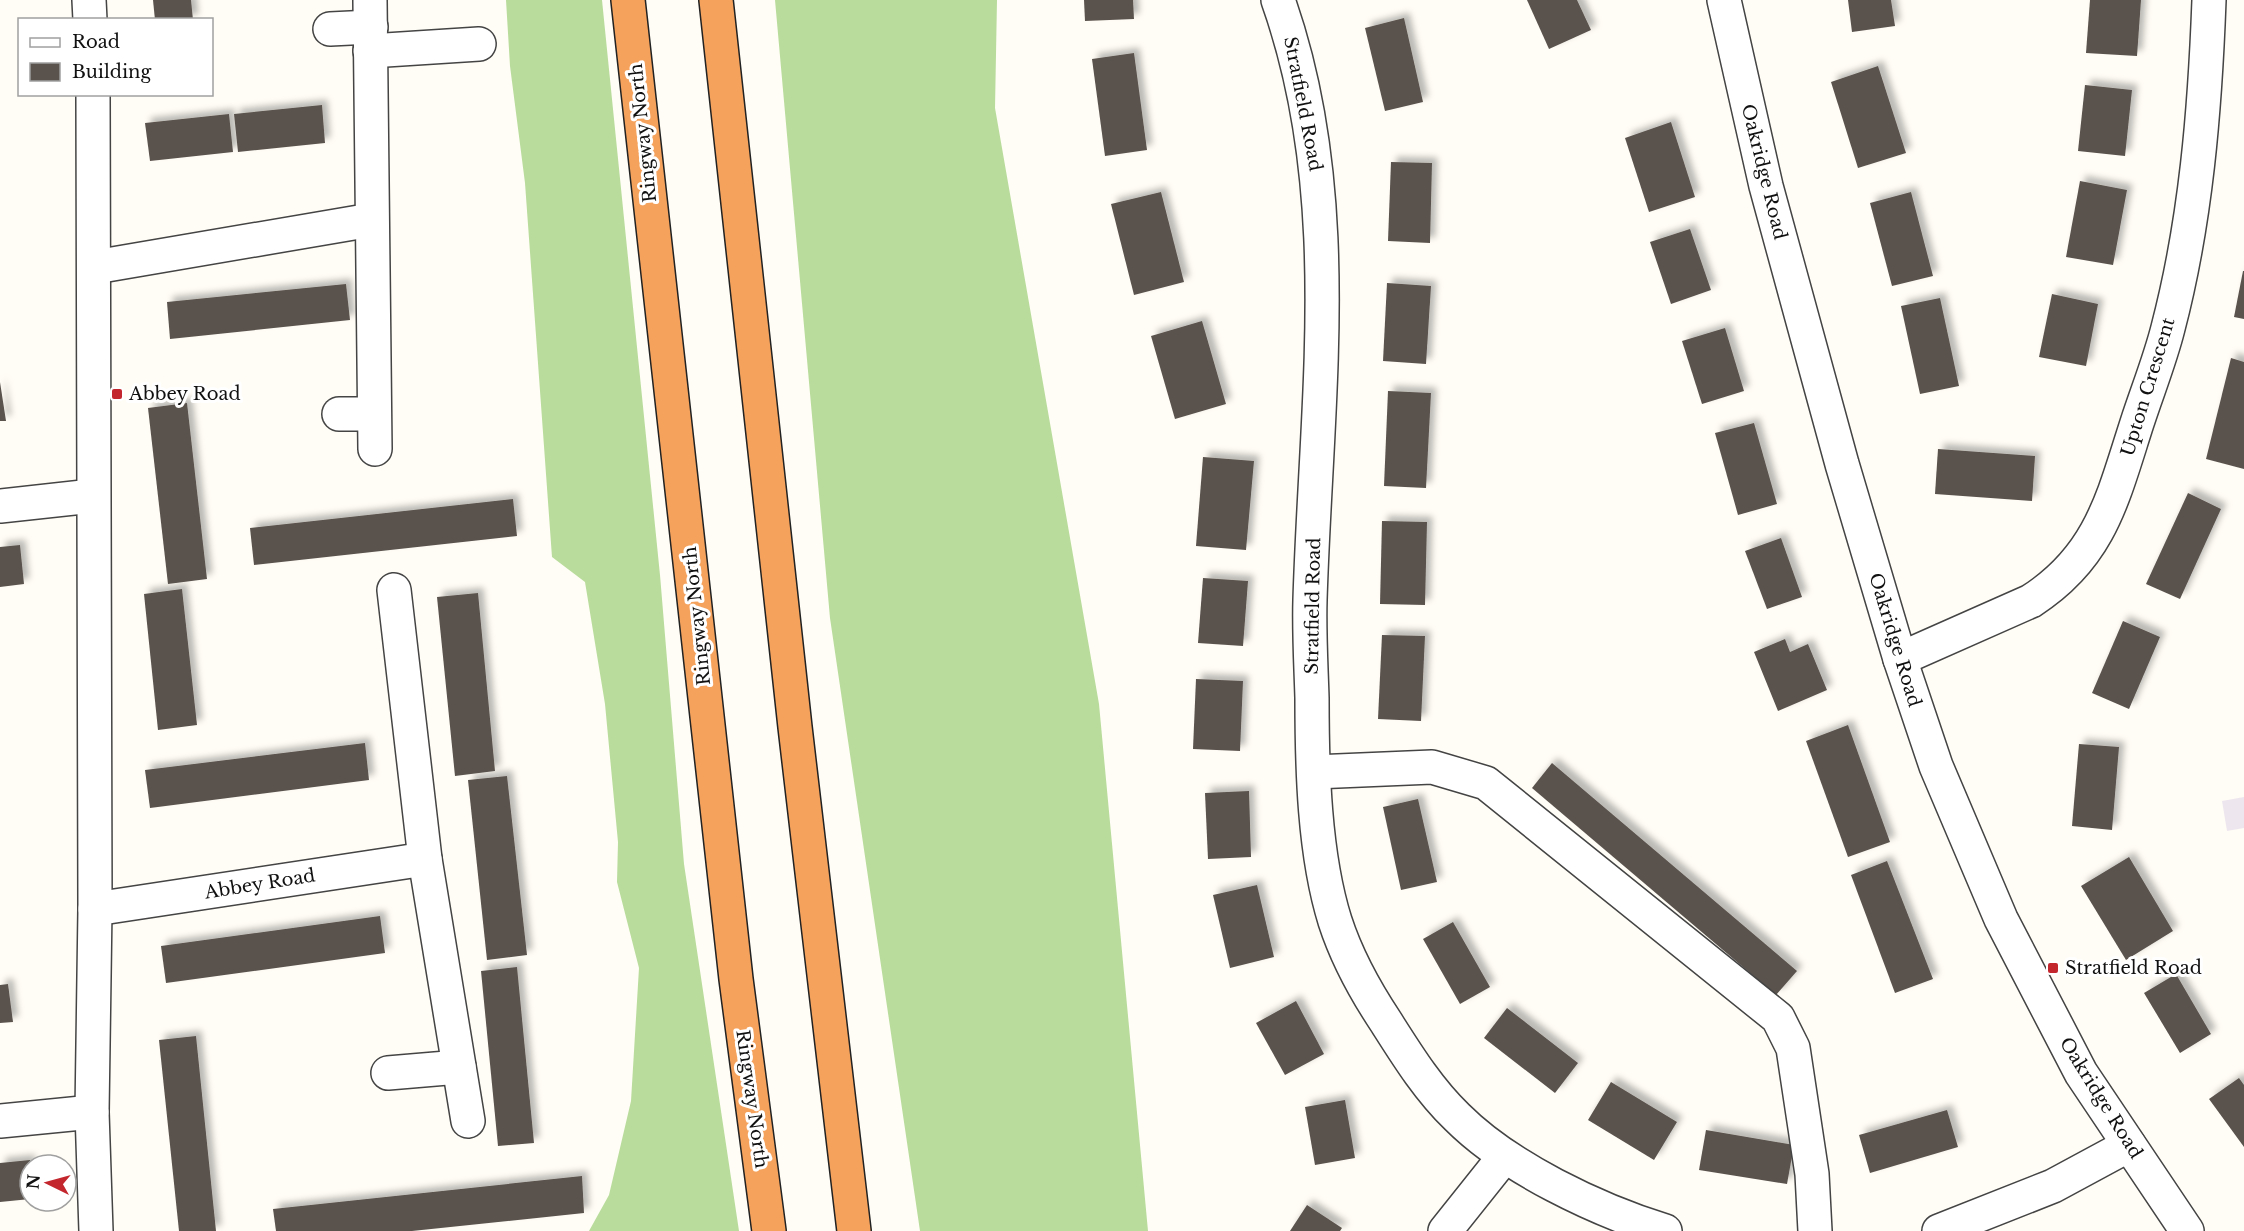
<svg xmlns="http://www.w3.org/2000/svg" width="2244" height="1231" font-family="'Libre Baskerville',serif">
<defs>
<filter id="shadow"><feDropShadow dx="5.5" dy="-5.5" stdDeviation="3" flood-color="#0004"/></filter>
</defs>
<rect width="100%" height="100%" fill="#fffdf5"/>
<polygon fill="#eee6ef" points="2244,797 2244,828 2227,831 2222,801"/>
<g fill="#b9dc9c">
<polygon points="506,0 602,0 660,575 684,864 739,1231 589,1231 609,1195 631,1101 639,968 617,882 618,842 605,704 585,582 552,557 525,183 510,66"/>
<polygon points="775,0 997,0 995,108 1099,704 1148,1231 920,1231 830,618"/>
</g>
<g fill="#5a524d" filter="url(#shadow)">
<polygon points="153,0 191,0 193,20 155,20"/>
<polygon points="1084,0 1133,0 1134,19 1085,21"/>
<polygon points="1527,0 1577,0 1591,30 1549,49"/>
<polygon points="1848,0 1891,0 1895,26 1852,32"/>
<polygon points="2090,0 2141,0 2137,56 2086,53"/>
<polygon points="1404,18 1423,102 1385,111 1365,28"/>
<polygon points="1134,53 1147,150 1105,156 1092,59"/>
<polygon points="1878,66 1906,153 1858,168 1831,82"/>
<polygon points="2085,85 2132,90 2125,156 2078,151"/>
<polygon points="322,105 325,143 238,152 234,114"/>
<polygon points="229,114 233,152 150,161 145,123"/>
<polygon points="1671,122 1695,197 1649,212 1625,138"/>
<polygon points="1391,162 1432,163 1430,243 1388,241"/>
<polygon points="2080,181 2127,190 2113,265 2066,257"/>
<polygon points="1161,192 1184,282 1134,295 1111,204"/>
<polygon points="1911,192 1933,276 1892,286 1870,203"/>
<polygon points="1690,229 1711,290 1671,304 1650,242"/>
<polygon points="2243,271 2244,271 2244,319 2234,317"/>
<polygon points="1387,283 1431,286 1426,364 1383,361"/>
<polygon points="346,284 350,320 170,339 167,302"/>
<polygon points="2052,294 2098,304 2086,366 2039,357"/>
<polygon points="1940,298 1959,386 1920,394 1901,306"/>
<polygon points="1202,321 1226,404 1175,419 1151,336"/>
<polygon points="1725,328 1744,391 1702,404 1682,341"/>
<polygon points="2231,358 2244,362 2244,469 2206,459"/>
<polygon points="0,382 6,421 0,421"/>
<polygon points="1388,391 1431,393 1426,488 1384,486"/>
<polygon points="187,403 207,579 168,584 148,408"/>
<polygon points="1754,423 1777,504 1738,515 1715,433"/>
<polygon points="1938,449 2035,456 2032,501 1935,494"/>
<polygon points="1203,457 1254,461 1246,550 1196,546"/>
<polygon points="2188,493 2221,509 2180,599 2146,584"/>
<polygon points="513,499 517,536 254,565 250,528"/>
<polygon points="1382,521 1427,522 1425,605 1380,604"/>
<polygon points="1781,538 1802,597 1767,609 1745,551"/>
<polygon points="20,545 24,584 0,587 0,547"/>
<polygon points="1203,578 1248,581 1243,646 1198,643"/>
<polygon points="182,589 197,725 158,730 144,594"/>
<polygon points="478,593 495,771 455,776 437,597"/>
<polygon points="2123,621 2160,637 2129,709 2092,693"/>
<polygon points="1382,635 1425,636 1421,721 1378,719"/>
<polygon points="1785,639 1790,652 1808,644 1827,690 1778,711 1754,652"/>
<polygon points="1196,679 1243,681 1240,751 1193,749"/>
<polygon points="1848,725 1890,842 1848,857 1806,741"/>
<polygon points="365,743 369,780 150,808 145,770"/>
<polygon points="2079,744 2119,747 2112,830 2072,826"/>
<polygon points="1552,763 1797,971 1776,995 1532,788"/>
<polygon points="507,776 527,955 487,960 468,780"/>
<polygon points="1249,791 1251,857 1208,859 1205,793"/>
<polygon points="1418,799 1437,882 1401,890 1383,807"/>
<polygon points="2129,857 2173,931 2126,960 2081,886"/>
<polygon points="1887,861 1933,979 1895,993 1851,875"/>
<polygon points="1257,885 1274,957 1230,968 1213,895"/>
<polygon points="380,916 385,953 166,983 161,946"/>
<polygon points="1453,922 1490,987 1460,1004 1423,939"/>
<polygon points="517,967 534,1143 498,1146 481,971"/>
<polygon points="2176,974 2211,1034 2180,1053 2144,993"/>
<polygon points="8,984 13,1022 0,1023 0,985"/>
<polygon points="1296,1001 1324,1054 1285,1075 1256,1023"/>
<polygon points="1507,1008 1578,1063 1555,1093 1484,1038"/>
<polygon points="196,1036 216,1231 179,1231 159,1040"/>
<polygon points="2239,1078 2244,1085 2244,1147 2209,1099"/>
<polygon points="1611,1082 1677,1122 1654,1160 1588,1120"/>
<polygon points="1345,1100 1355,1158 1315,1165 1305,1107"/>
<polygon points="1947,1110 1958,1147 1870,1173 1859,1135"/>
<polygon points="1706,1130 1794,1145 1787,1184 1699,1170"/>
<polygon points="30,1160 30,1199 0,1202 0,1163"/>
<polygon points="582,1176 584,1213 412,1231 276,1231 273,1209"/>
<polygon points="1307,1205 1342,1228 1340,1231 1290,1231"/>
</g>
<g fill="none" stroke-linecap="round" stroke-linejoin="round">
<g stroke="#444" stroke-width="36">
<g id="minor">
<polyline points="89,0 90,20"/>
<path d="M1278,0C1347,194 1316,399 1310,600C1309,632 1311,665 1312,698C1312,768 1314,854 1335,921C1346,955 1366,992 1386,1022C1407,1055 1428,1089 1457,1117C1508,1168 1597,1210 1665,1231"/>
<polyline points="1724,0 1766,186 1842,464 1900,659 1936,766 2001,919 2081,1073 2187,1231"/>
<polyline points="370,1 375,449"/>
<polyline points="330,29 371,27"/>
<polyline points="370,51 479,44"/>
<polyline points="93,94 95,909 92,1112 96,1231"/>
<polyline points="95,267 371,220"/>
<polyline points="339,414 374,414"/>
<polyline points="0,506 92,496"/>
<polyline points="394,590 425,859 468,1121"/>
<path d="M1900,659L2031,601C2101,556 2113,497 2137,423C2147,392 2160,360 2168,328C2196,221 2205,110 2209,0"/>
<polyline points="1314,772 1432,767 1486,783 1778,1018 1793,1048 1812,1174 1815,1231"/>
<polyline points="95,909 425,859"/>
<polyline points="388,1073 459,1067"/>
<polyline points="0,1121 92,1112"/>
<polyline points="1445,1231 1504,1157"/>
<polyline points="1939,1231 2053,1186 2129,1145"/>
</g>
</g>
<g stroke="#222" stroke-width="36">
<g id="highway">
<polyline points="628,0 736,979 769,1231"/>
<polyline points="716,0 795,727 854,1231"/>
</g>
</g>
<use href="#minor" stroke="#fff" stroke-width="33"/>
<use href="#highway" stroke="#f5a25d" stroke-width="33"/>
</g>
<g fill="#c4262e" stroke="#fff" stroke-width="2">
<rect x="111" y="388" width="12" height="12" rx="3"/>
<rect x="2047" y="962" width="12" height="12" rx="3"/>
</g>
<g text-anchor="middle" stroke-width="6" stroke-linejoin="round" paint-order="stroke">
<g font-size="18" fill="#111" stroke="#fff">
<text transform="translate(1303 104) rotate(79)" y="6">Stratfield Road</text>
<text transform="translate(643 133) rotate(-96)" y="6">Ringway North</text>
<text transform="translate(1764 172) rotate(76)" y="6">Oakridge Road</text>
<text transform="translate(2148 387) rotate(-73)" y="6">Upton Crescent</text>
<text transform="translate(1313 606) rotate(-89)" y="6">Stratfield Road</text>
<text transform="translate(697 616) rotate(-96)" y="6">Ringway North</text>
<text transform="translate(1895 640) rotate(73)" y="6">Oakridge Road</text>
<text transform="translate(260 884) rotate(-9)" y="6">Abbey Road</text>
<text transform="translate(2101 1098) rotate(58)" y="6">Oakridge Road</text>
<text transform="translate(752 1099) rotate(82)" y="6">Ringway North</text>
</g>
<g font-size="18" fill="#111" stroke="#fff" text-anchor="start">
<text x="129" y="400">Abbey Road</text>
<text x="2065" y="974">Stratfield Road</text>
</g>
</g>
<rect x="18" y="18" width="195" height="78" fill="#ffffff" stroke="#a0a0a0" stroke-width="1.5"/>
<rect x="30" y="38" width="30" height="9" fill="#ffffff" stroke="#a0a0a0" stroke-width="1.5"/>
<text x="72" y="48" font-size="18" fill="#111111">Road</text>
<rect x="30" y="63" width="30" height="18" fill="#5a524d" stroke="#a0a0a0" stroke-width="1.5"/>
<text x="72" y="78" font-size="18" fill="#111111">Building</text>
<g transform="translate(48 1183) rotate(275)"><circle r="28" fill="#ffffff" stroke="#a0a0a0" stroke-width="1.5"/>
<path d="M0-4.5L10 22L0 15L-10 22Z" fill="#c4262e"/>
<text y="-9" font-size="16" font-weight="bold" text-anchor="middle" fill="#111111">N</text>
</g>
</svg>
